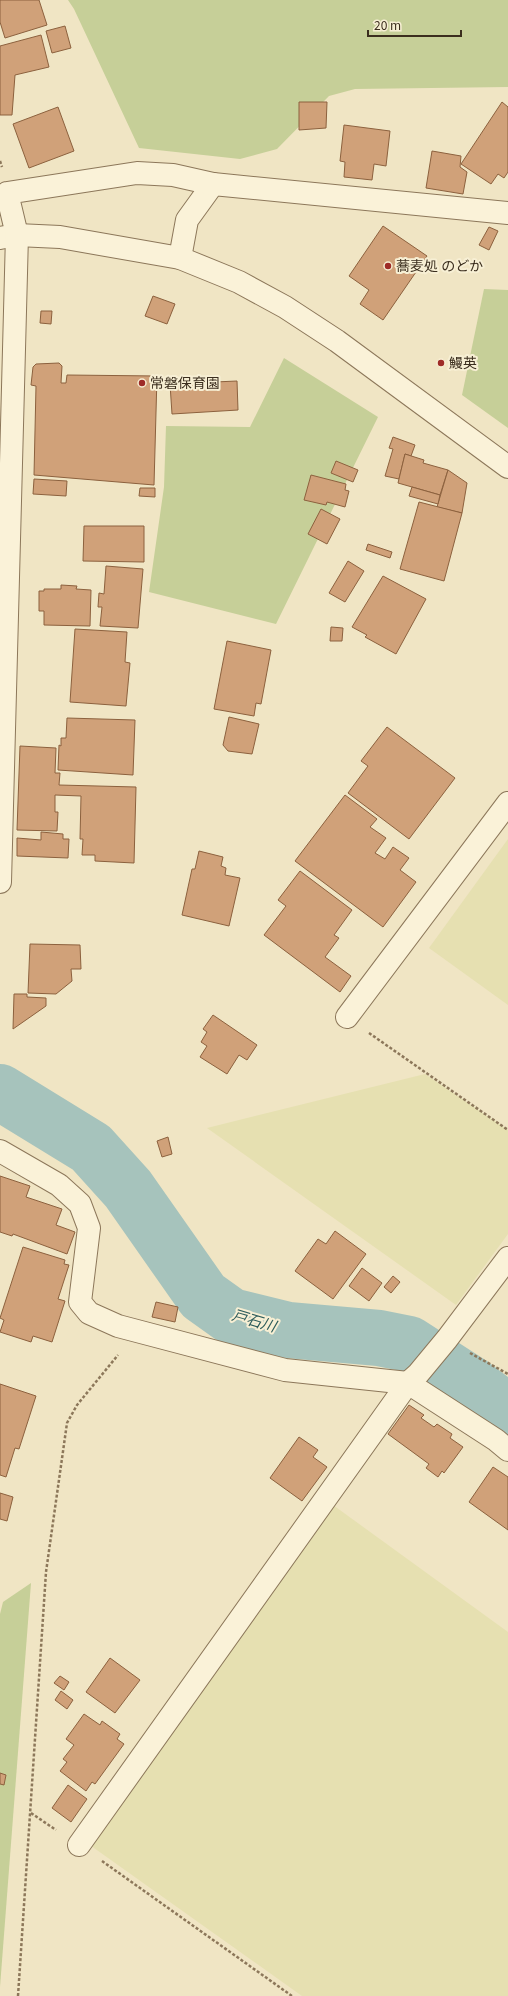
<svg xmlns="http://www.w3.org/2000/svg" width="508" height="1996" font-family="Georgia,'Noto Sans JP',serif">
<rect width="100%" height="100%" fill="#f0e5c4"/>
<g fill="#e6e0b1">
<polygon points="508,839 508,1005 429,948"/>
<polygon points="425,1074 508,1130 508,1234 456,1305 207,1128"/>
<polygon points="333,1505 508,1632 508,1996 302,1996 87,1843"/>
</g>
<g fill="#c6cf98">
<polygon points="68,0 508,0 508,87 355,89 329,96 277,149 240,159 139,148 74,9"/>
<polygon points="484,289 508,290 508,428 462,395"/>
<polygon points="284,358 378,417 276,624 149,592 164,487 166,426 250,427"/>
<polygon points="31,1583 0,1987 0,1614 3,1602"/>
</g>
<g fill="none" stroke-linecap="round" stroke-linejoin="round">
<polyline stroke="#a6c3bc" stroke-width="56" points="0,1092 91,1148 128,1189 203,1296 231,1316 288,1330 379,1338 409,1344 471,1384 508,1412"/>
</g>
<g fill="#d0a179" stroke="#8c613e">
<polygon points="0,0 39,0 47,25 5,38 0,22"/>
<polygon points="65,26 71,48 52,53 46,31"/>
<polygon points="41,35 49,67 15,75 12,115 0,115 0,46"/>
<polygon points="299,102 327,102 326,128 299,130"/>
<polygon points="502,102 508,107 508,172 504,178 498,174 491,184 461,164"/>
<polygon points="58,107 74,151 29,168 13,124"/>
<polygon points="344,125 390,131 386,166 374,164 372,180 344,177 345,162 340,161"/>
<polygon points="432,151 461,156 460,167 467,172 463,194 426,188"/>
<polygon points="383,226 427,256 383,320 360,304 369,290 349,276"/>
<polygon points="489,227 498,231 489,250 479,245"/>
<polygon points="153,296 175,304 167,324 145,316"/>
<polygon points="41,311 52,311 51,324 40,323"/>
<polygon points="59,363 62,366 61,383 66,383 67,375 157,376 154,485 34,475 36,386 31,385 33,367 36,364"/>
<polygon points="237,381 238,410 172,414 170,384"/>
<polygon points="393,437 415,445 411,456 405,454 399,479 385,476 393,449 389,448"/>
<polygon points="405,454 424,460 423,463 448,470 440,495 398,483"/>
<polygon points="336,461 358,470 353,482 331,473"/>
<polygon points="448,470 467,483 462,513 437,507"/>
<polygon points="311,475 346,484 345,490 349,491 345,507 327,502 326,505 304,500"/>
<polygon points="34,479 67,481 66,496 33,494"/>
<polygon points="412,487 440,495 438,504 409,496"/>
<polygon points="140,488 155,488 155,497 139,496"/>
<polygon points="419,502 462,513 444,581 400,569"/>
<polygon points="321,509 340,519 327,544 308,534"/>
<polygon points="84,526 144,526 144,562 83,561"/>
<polygon points="368,544 392,552 390,558 366,550"/>
<polygon points="348,561 364,571 345,602 329,593"/>
<polygon points="106,566 143,569 138,628 100,626 102,607 98,607 99,593 104,594"/>
<polygon points="383,576 426,599 396,654 365,637 367,635 352,627"/>
<polygon points="61,585 77,586 76,589 91,590 90,626 44,625 44,611 39,611 39,591 44,591 44,589 61,589"/>
<polygon points="331,627 343,628 342,641 330,641"/>
<polygon points="75,629 127,632 125,662 130,663 126,706 70,702"/>
<polygon points="227,641 271,650 261,704 256,703 254,716 214,709"/>
<polygon points="229,717 259,724 252,754 228,751 223,745"/>
<polygon points="67,718 135,720 133,775 58,770 59,745 61,746 61,738 66,738"/>
<polygon points="387,727 455,778 409,839 348,793 368,766 361,761"/>
<polygon points="20,746 56,748 55,773 60,773 59,785 136,787 134,863 95,861 95,855 82,855 83,839 80,839 81,796 55,795 55,812 58,812 57,831 17,830"/>
<polygon points="345,795 377,819 370,827 386,838 375,853 385,859 393,847 409,858 400,870 416,882 383,927 295,861"/>
<polygon points="41,832 63,834 63,839 69,839 68,858 17,856 17,838 41,840"/>
<polygon points="199,851 223,857 221,866 226,868 225,875 240,878 229,926 182,915 192,869 195,869"/>
<polygon points="300,871 352,910 334,935 339,938 325,957 351,976 340,992 264,935 286,906 278,900"/>
<polygon points="30,944 80,945 81,969 71,969 72,981 56,994 28,993"/>
<polygon points="14,994 27,994 27,997 46,998 46,1006 13,1029"/>
<polygon points="213,1015 257,1045 247,1060 239,1055 227,1074 200,1057 207,1046 201,1042 207,1032 203,1029"/>
<polygon points="168,1137 172,1154 162,1157 157,1141"/>
<polygon points="0,1176 30,1186 26,1197 62,1209 56,1225 75,1232 67,1254 13,1234 12,1236 0,1232"/>
<polygon points="335,1231 366,1254 333,1299 295,1271 318,1239 326,1244"/>
<polygon points="23,1247 65,1260 64,1264 69,1265 58,1299 65,1301 52,1342 33,1336 31,1342 0,1332 4,1320 0,1318"/>
<polygon points="362,1268 382,1283 369,1301 349,1286"/>
<polygon points="393,1276 400,1282 391,1293 384,1287"/>
<polygon points="156,1302 178,1307 175,1322 152,1317"/>
<polygon points="0,1384 36,1396 19,1449 15,1448 6,1477 0,1475"/>
<polygon points="409,1405 424,1415 421,1418 434,1427 437,1424 452,1434 450,1438 463,1447 444,1473 442,1471 438,1477 426,1468 429,1464 388,1434"/>
<polygon points="299,1437 318,1450 313,1457 327,1467 302,1501 270,1478"/>
<polygon points="493,1467 508,1477 508,1530 469,1502"/>
<polygon points="0,1493 13,1497 7,1521 0,1519"/>
<polygon points="110,1658 140,1680 115,1713 86,1692"/>
<polygon points="60,1676 69,1682 64,1690 54,1683"/>
<polygon points="61,1691 73,1700 67,1709 55,1700"/>
<polygon points="84,1714 100,1725 102,1721 120,1734 117,1739 124,1744 95,1784 92,1782 86,1791 60,1771 67,1762 63,1759 74,1745 66,1739"/>
<polygon points="0,1773 6,1775 4,1785 0,1784"/>
<polygon points="68,1785 87,1799 71,1822 52,1808"/>
</g>
<g fill="none" stroke-linecap="round" stroke-linejoin="round">
<g stroke="#8c775a" stroke-width="24">
<g id="minor">
<polyline points="0,238 17,235 60,237 180,258 239,282 285,307 337,341 508,467"/>
<polyline points="180,258 187,220 213,184 508,213"/>
<polyline points="0,882 17,235 7,193 137,173 173,175 213,184"/>
<polyline points="347,1017 508,803"/>
<polyline points="0,1151 59,1185 80,1204 89,1228 80,1302 89,1313 118,1326 285,1370 408,1383 496,1440 508,1450"/>
<polyline points="79,1845 408,1383 418,1374 447,1339 508,1258"/>
</g>
</g>
<g stroke="#8c775a" stroke-width="2.5" stroke-dasharray="3 2" stroke-linecap="butt">
<polyline points="0,161 2,167"/>
<polyline points="369,1033 508,1130"/>
<polyline points="470,1353 508,1374"/>
<polyline points="31,1813 56,1830"/>
<polyline points="102,1861 292,1996"/>
<polyline points="18,1996 46,1572 67,1423 77,1405 118,1355"/>
</g>
<use href="#minor" stroke="#faf2d8" stroke-width="22"/>
</g>
<g fill="#9e2b27" stroke="#f7efd4" stroke-width="1.5">
<circle cx="388" cy="266" r="4"/>
<circle cx="441" cy="363" r="4"/>
<circle cx="142" cy="383" r="4"/>
</g>
<g text-anchor="middle" stroke-width="4" stroke-linejoin="round" paint-order="stroke">
<g font-size="14" fill="#3b2e1e" stroke="#f7efd4" text-anchor="start">
<text x="396" y="271">蕎麦処 のどか</text>
<text x="449" y="368">鰻英</text>
<text x="150" y="388">常磐保育園</text>
</g>
<g font-size="15" font-style="italic" fill="#2d5c5b" stroke="#f7efd4">
<text transform="translate(254 1321) rotate(16)" y="5">戸石川</text>
</g>
</g>
<path d="M368 30v6h93v-6" fill="none" stroke="#3b2e1e" stroke-width="2"/>
<text x="374" y="30" font-size="12" fill="#3b2e1e" stroke="#f7efd4" stroke-width="3" paint-order="stroke">20 m</text>
</svg>
